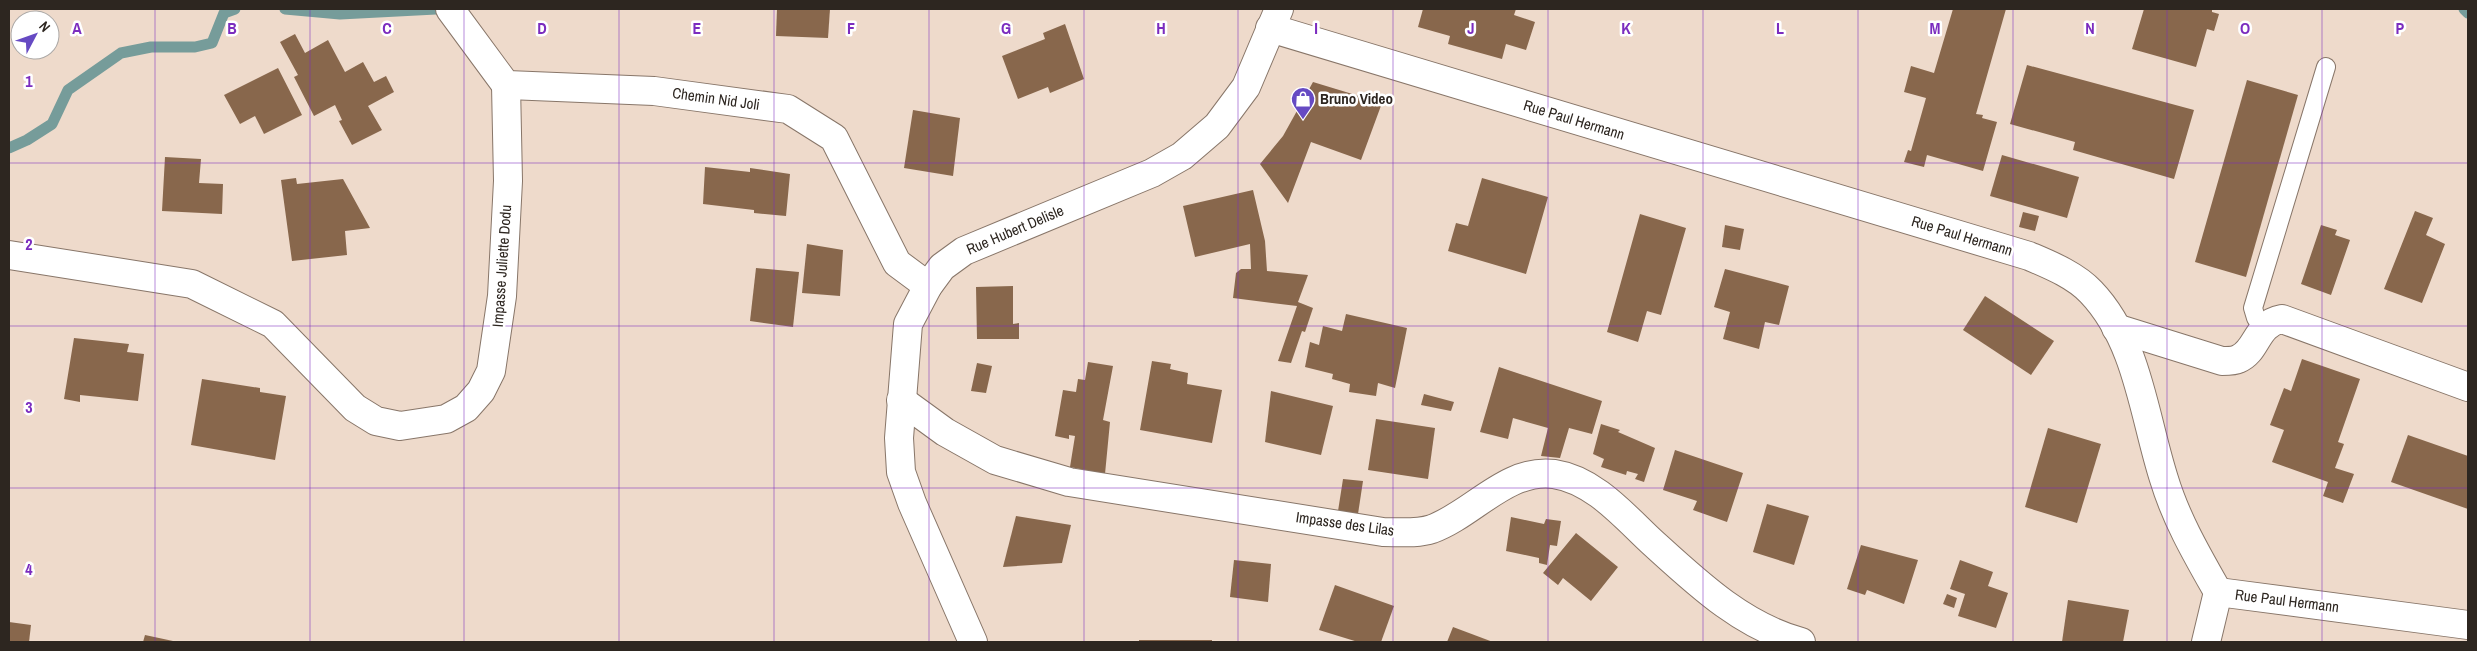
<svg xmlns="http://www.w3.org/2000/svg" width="2477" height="651" font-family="'Archivo Narrow',sans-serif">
<rect width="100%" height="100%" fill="#eedacb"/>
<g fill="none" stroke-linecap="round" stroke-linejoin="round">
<g stroke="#769c9a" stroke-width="11">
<polyline points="285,9 340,14 436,9"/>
<polyline points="2464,9 2468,13"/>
<polyline points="9,148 27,140 52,124 68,90 121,53 151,47 195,47 212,43 224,13 235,9"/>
</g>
</g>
<g fill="#88674c">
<polygon points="777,9 830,9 828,38 776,36"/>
<polygon points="1423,9 1516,9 1514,15 1535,22 1526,50 1506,44 1502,59 1448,44 1450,36 1418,27"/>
<polygon points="1953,9 2006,9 1976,114 1983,115 1982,118 1997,122 1983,171 1927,155 1924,167 1904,162 1908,150 1911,151 1926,98 1904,92 1911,66 1934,73"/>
<polygon points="2144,9 2212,9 2212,12 2219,14 2214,31 2207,29 2196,67 2132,49"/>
<polygon points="1065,24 1084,79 1050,93 1048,87 1018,99 1002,56 1045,39 1043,33"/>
<polygon points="295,34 305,53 328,40 345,72 363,62 374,82 386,76 394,92 368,106 382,130 352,145 339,121 342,120 335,105 314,116 294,77 298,75 280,42"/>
<polygon points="2027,65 2194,110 2174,179 2073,150 2075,142 2010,124"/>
<polygon points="278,68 302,115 264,134 255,116 240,124 224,95"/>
<polygon points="2247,80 2298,95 2246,277 2195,262"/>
<polygon points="1313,82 1382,103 1361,160 1311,142 1288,203 1260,164 1283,136"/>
<polygon points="913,110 960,118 953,176 904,168"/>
<polygon points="2002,155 2079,177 2067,218 1990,196"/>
<polygon points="165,157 201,159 199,183 223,184 222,214 162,211"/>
<polygon points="705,167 750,172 750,168 790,174 786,216 754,213 754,210 703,204"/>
<polygon points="296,178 297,184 343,179 370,228 345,231 347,255 292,261 281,180"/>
<polygon points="1482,178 1548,197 1526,274 1448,251 1456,223 1468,226"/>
<polygon points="1253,190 1265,241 1267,271 1308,275 1298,302 1313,308 1305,332 1302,331 1291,363 1278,361 1297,306 1233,298 1236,273 1241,269 1251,269 1250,244 1195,257 1183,206"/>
<polygon points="2415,211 2433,218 2426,235 2445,244 2422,303 2384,289"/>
<polygon points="2023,212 2039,216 2035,231 2019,227"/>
<polygon points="1640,214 1686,228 1661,315 1647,311 1638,342 1607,332"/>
<polygon points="1725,225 1744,229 1740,250 1722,247"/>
<polygon points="2321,225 2337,230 2335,235 2350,240 2331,295 2301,284"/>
<polygon points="807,244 843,250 840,296 802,293"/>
<polygon points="756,268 799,272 793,327 750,321"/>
<polygon points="1725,269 1789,286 1779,325 1765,322 1759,349 1723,339 1730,312 1714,307"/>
<polygon points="1013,286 1013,324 1019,323 1019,339 977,339 976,287"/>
<polygon points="1985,296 2054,341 2031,375 1963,330"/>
<polygon points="1346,314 1407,328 1395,388 1378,383 1376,396 1349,392 1350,384 1332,379 1333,374 1305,367 1310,342 1319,345 1323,326 1342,331"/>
<polygon points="74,338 129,344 127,352 144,354 138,401 80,395 80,402 64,399"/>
<polygon points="2302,359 2360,379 2338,442 2344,444 2335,468 2354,474 2343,503 2323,496 2328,482 2272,462 2284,430 2270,425 2284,388 2291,391"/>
<polygon points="1152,361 1171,364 1170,369 1188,373 1187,384 1222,390 1212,443 1140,430"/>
<polygon points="1088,362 1113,366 1103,420 1110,422 1105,474 1070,467 1075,436 1069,435 1069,439 1055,436 1063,390 1076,392 1078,379 1085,380"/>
<polygon points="977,363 992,366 986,393 971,391"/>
<polygon points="1499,367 1602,401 1592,434 1569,428 1560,458 1541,456 1548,428 1513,418 1508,439 1480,432"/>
<polygon points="202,379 260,388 260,392 286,396 275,460 191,445"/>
<polygon points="1271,391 1333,406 1321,455 1265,442"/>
<polygon points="1424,394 1454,402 1451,411 1421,405"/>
<polygon points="1376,419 1435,428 1428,479 1368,470"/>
<polygon points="1601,424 1620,430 1618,432 1655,448 1644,482 1635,479 1638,474 1627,471 1626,475 1601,467 1604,459 1593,454"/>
<polygon points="2048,428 2101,444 2077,523 2025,507"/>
<polygon points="2408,435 2468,456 2468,509 2391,482"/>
<polygon points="1675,450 1743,473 1727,522 1693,510 1697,501 1663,490"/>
<polygon points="1343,479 1363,481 1358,514 1338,511"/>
<polygon points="1767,504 1809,516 1794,565 1753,552"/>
<polygon points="1016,516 1071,525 1062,563 1003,567"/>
<polygon points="1511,517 1544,524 1546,519 1561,521 1557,546 1550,545 1547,565 1539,563 1539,558 1506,551"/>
<polygon points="1576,533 1618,567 1591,601 1563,578 1558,585 1543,573"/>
<polygon points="1861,545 1918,560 1904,604 1867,590 1865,595 1847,589"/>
<polygon points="1234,560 1271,564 1268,602 1230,597"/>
<polygon points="1960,560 1993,572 1988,586 2008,593 1996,628 1958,616 1965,594 1950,589"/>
<polygon points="1335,585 1394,606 1381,642 1358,642 1319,630"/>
<polygon points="1947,594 1957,598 1954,608 1943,604"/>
<polygon points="2068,600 2129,610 2123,642 2062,642"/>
<polygon points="9,622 31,625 29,642 9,642"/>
<polygon points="1453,627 1493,642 1447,642"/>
<polygon points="145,635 173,641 173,642 143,642"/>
<rect x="1139" y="640" width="73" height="2"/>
</g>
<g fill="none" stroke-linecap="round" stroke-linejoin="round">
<g stroke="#887669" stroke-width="20">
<polyline id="service" points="2264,327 2256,318 2253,308 2326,67"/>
</g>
<g stroke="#887669" stroke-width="30">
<g id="minor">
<polyline points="450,9 506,85 654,91 788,109 834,138 897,263 928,286"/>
<path d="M1270,28L2029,256C2050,265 2075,275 2091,292C2138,341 2144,417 2164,479C2176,519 2197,555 2218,592"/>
<polyline points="9,255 192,284 273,324 355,408 376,421 400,426 446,419 466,408 481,391 491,371 502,296 508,181 506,85"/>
<path d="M2116,328L2222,361C2227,361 2234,361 2238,359C2258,351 2255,324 2282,319L2468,387"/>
<path d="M901,400L945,432L995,460L1069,482L1383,532C1399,532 1417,534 1432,529C1473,514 1507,468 1554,474C1594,480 1624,516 1652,542C1697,583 1742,626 1801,642"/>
<polyline points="2218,592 2468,625"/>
<polyline points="2206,642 2218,592"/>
</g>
</g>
<g stroke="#887669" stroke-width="30">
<polyline id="secondary" points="973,642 912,503 901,472 899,438 908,324 928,286 942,267 964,251 1152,173 1182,156 1217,126 1246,87 1279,9"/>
</g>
<use href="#service" stroke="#fff" stroke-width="18"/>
<use href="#minor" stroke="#fff" stroke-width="28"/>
<use href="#secondary" stroke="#fff" stroke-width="28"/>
</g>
<path fill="none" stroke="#7b2cbf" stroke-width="1" stroke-opacity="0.55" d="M155,9V642M310,9V642M464,9V642M619,9V642M774,9V642M929,9V642M1084,9V642M1238,9V642M1393,9V642M1548,9V642M1703,9V642M1858,9V642M2013,9V642M2167,9V642M2322,9V642M9,163H2468M9,326H2468M9,488H2468"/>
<defs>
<g id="shop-pin" transform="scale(1.25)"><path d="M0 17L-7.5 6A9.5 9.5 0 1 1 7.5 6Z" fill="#664ac3" stroke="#fff"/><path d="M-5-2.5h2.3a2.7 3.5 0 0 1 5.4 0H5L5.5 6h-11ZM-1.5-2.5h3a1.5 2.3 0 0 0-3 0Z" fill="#fff"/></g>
</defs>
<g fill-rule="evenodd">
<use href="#shop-pin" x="1303" y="99"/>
</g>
<g text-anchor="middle" stroke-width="5" stroke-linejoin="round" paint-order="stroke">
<g font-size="15" fill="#2d2620" stroke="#fff">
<text transform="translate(716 99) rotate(8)" y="5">Chemin Nid Joli</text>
<text transform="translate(1574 120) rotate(17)" y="5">Rue Paul Hermann</text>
<text transform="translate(1015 230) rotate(-23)" y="5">Rue Hubert Delisle</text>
<text transform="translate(1962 236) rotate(17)" y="5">Rue Paul Hermann</text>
<text transform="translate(502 266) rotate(-86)" y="5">Impasse Juliette Dodu</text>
<text transform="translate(1345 524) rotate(8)" y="5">Impasse des Lilas</text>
<text transform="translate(2287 601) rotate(7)" y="5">Rue Paul Hermann</text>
</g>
<g font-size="15" font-weight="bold" fill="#2d2620" stroke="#fff" text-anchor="start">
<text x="1320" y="104">Bruno Video</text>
</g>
</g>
<g font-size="16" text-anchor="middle" font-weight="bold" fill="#7b2cbf" stroke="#fff" stroke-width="5" stroke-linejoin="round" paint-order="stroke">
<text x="77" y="34">A</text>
<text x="232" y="34">B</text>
<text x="387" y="34">C</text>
<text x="542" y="34">D</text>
<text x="697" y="34">E</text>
<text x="851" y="34">F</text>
<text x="1006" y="34">G</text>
<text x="1161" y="34">H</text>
<text x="1316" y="34">I</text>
<text x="1471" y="34">J</text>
<text x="1626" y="34">K</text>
<text x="1780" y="34">L</text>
<text x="1935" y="34">M</text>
<text x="2090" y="34">N</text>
<text x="2245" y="34">O</text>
<text x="2400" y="34">P</text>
<text x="29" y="87">1</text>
<text x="29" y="250">2</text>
<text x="29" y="413">3</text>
<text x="29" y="575">4</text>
</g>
<rect width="2477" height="651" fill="none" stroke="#2d2620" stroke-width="20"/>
<g transform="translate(35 35) rotate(49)"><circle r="24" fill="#ffffff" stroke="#aba8a6"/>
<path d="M0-4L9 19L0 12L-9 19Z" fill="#664ac3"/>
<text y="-8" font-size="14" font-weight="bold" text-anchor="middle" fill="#2d2620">N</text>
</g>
</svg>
